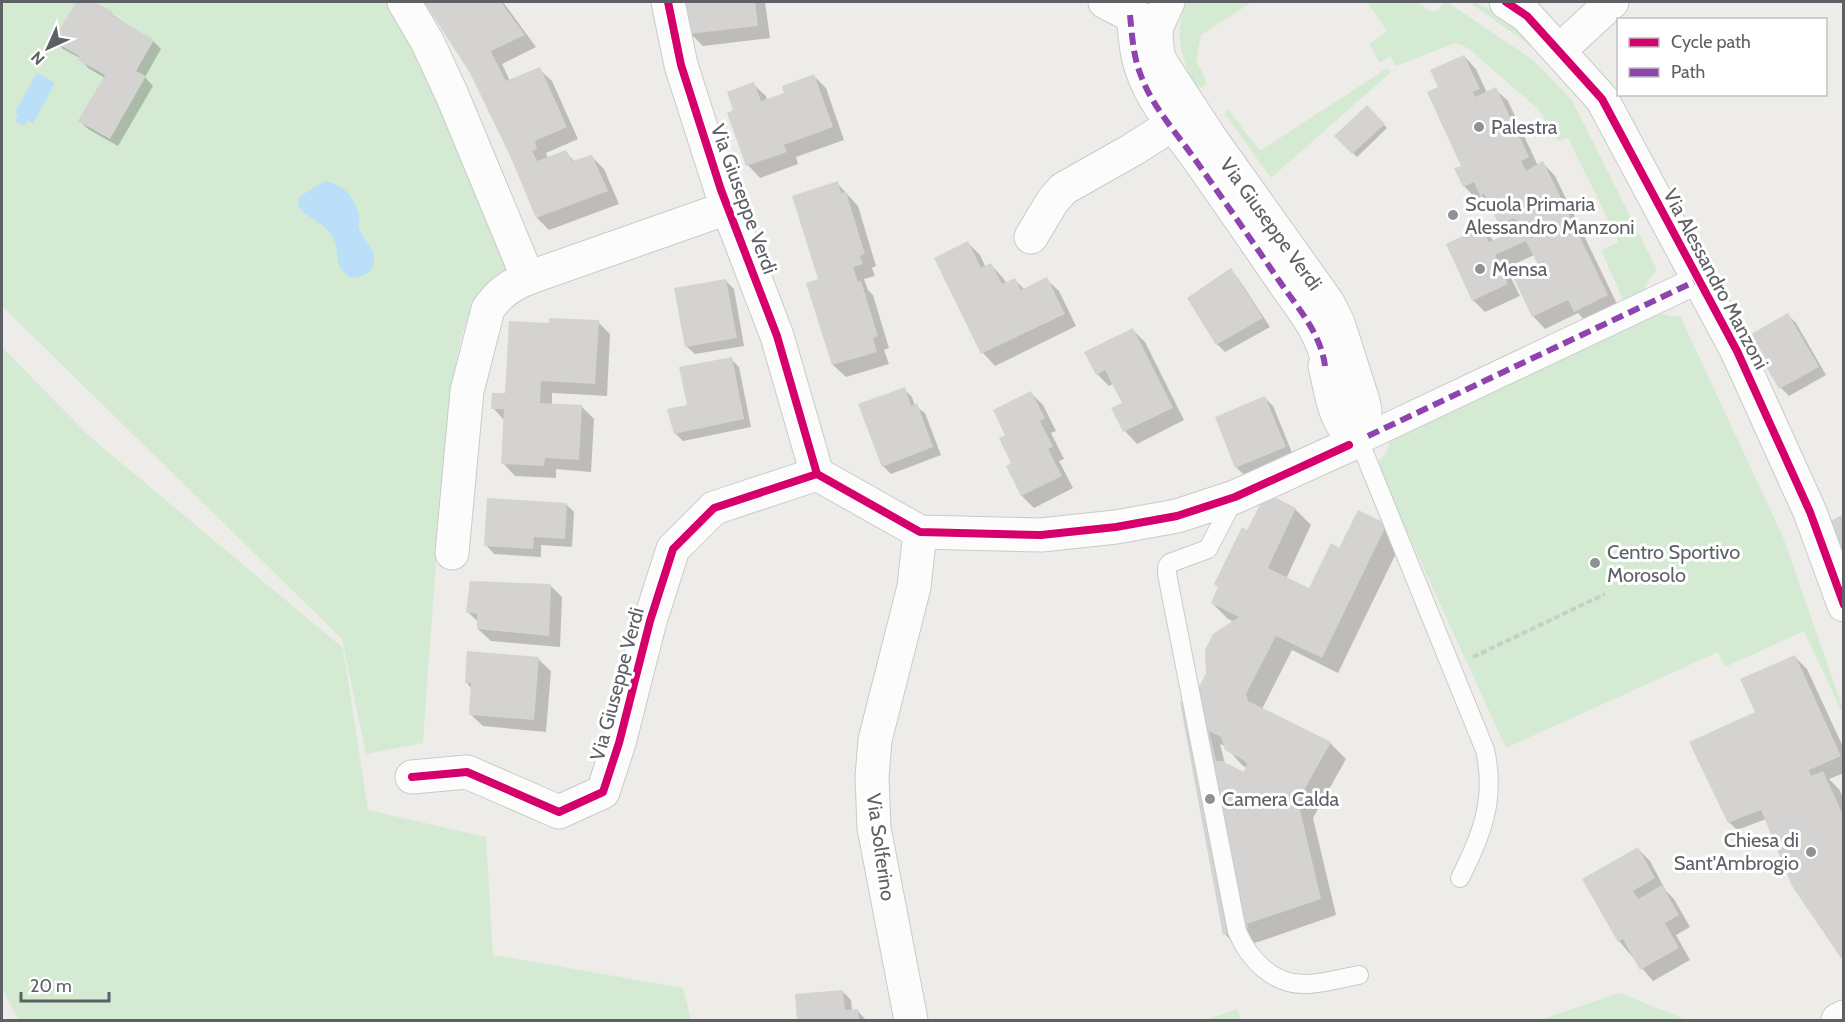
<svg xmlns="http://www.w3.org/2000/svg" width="1845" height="1022" font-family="Cabin,sans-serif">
<rect width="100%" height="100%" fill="#edece8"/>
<g fill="#d5ead2">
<path d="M2,2H388L405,27L511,265C497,276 482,288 474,304C454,340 452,398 448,438C437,539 430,641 423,743L366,754L342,639L2,306Z"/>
<path d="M1187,2H1252L1201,35L1196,60L1207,82L1206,85L1201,88C1194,85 1192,79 1189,73C1179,48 1175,27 1187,2Z"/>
<polygon points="1367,2 1416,2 1432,12 1438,10 1444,2 1447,2 1532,59 1572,100 1655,266 1656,271 1646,284 1645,292 1624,302 1601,250 1619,242 1568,138 1558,141 1538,109 1469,49 1460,44 1452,44 1396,66 1390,56 1380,63 1369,44 1387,31"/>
<polygon points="1474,2 1506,16 1534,48 1473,5"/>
<polygon points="1387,68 1390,73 1271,178 1225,114 1227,108 1260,151"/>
<polygon points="1654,311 1669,316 1680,316 1783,537 1843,709 1841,710 1804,631 1725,667 1718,652 1506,748 1376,464 1387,452 1390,436"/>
<polygon points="2,347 89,436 343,648 368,810 486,837 493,955 683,988 691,1020 21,1020 18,1019 2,988"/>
<polygon points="1619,993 1687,1020 1540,1020"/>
<polygon points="1237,1009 1241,1020 1206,1020"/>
</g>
<g fill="#bbdff8">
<polygon points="37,73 55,83 33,123 28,120 24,126 15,121 18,114 15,112"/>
<path d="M325,181C345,186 354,196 359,215C360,220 358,224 359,229C362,236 368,242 372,250C379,266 368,277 352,278C331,266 341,254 333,238C325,222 307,219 298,206L299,197Z"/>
</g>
<g fill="#0003" fill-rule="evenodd">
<polygon points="78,2 92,2 153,41 161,49 145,77 153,86 118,146 88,129 80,121 105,78 88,68 80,58 63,49 55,41"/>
<polygon points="426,2 503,2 536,47 502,64 510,81 539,69 552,81 578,139 546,153 548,158 566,152 575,162 592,157 604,169 619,204 549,230 537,218 513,159 471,72"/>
<polygon points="686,2 770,2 765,2 770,38 703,46 690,33"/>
<polygon points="1464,56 1476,69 1487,93 1495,89 1508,101 1538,166 1543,163 1555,176 1619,308 1587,323 1578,313 1545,329 1533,316 1541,268 1534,255 1506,268 1520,296 1485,312 1473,300 1482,229 1495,242 1510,235 1500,225 1490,204 1482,196 1476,199 1464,186 1463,167 1440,88"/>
<polygon points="814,76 826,88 844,140 796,157 798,164 760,178 748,165 735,111 753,84 766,96 767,101 786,94"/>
<polygon points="1367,107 1387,128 1357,157 1336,136"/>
<polygon points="837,183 858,206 876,266 872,268 875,276 864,279 868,290 873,295 889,348 884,350 889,364 846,377 833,365 808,284 820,280"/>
<polygon points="968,243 980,255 986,268 991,265 1003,278 1007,284 1015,280 1025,290 1046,279 1059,291 1076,326 995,366 983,353 936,259"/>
<polygon points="1230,270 1238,278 1270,327 1225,352 1217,344"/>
<polygon points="726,281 734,289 744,346 695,354 686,346"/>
<polygon points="1788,315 1796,323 1826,375 1789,396 1781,388 1750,336"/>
<polygon points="598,322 610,334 607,396 552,393 552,405 582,407 594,419 591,472 556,469 556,478 515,476 503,463 505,421 493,408 506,395 550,325"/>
<polygon points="1133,330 1145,342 1184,420 1137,444 1125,431 1113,408 1124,403 1114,383 1109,386 1097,374"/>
<polygon points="731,359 739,367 751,427 683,441 675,433 689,406"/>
<polygon points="904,389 912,397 915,406 925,413 941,455 891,474 883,466"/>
<polygon points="1031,393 1043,405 1056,431 1051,433 1064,459 1059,461 1073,488 1034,508 1022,496 1008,467 1014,464 1007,435"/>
<polygon points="1265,398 1273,406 1293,455 1244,475 1236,467"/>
<polygon points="566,504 574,512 572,547 541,545 541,557 494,554 486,545"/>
<path d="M1295,509L1311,525L1286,579L1309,590L1339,550L1386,525L1402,541L1338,673L1292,650L1262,709L1330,743L1346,759L1313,818L1336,915L1261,941L1237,947L1225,934L1197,701L1234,622L1228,619L1212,603L1248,532ZM1220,744L1225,746L1242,765L1247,768L1245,774L1225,764Z"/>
<polygon points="550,585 562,597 560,647 491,641 478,629 479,623 467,611"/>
<polygon points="1794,656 1807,669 1844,749 1844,773 1829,779 1839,789 1844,799 1844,958 1766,819 1737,830 1729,822 1757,713"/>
<polygon points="538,659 551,671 546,732 483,726 470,714 472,689 466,682"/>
<polygon points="1638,849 1650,861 1666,891 1674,899 1690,927 1676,935 1690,960 1653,981 1619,941"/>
<polygon points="843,992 851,1000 852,1011 857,1010 866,1020 799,1020 797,995"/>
</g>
<g fill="#d4d3d1" fill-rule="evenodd">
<polygon points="76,2 95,2 113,12 111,15 154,40 136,71 146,76 110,139 78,121 105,75 78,60 79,56 53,41"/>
<polygon points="424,2 501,2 525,35 491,51 495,60 506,81 540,67 567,127 535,141 537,149 532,151 537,161 566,150 572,161 592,155 608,191 536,218 512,160 470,73"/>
<polygon points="685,2 755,2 758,26 689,34"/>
<polygon points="1464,55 1480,89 1473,92 1475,97 1496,87 1529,157 1521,161 1526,171 1543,161 1608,295 1574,312 1568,300 1532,317 1514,279 1539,267 1526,241 1495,255 1508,284 1472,301 1446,244 1482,227 1489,242 1520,229 1515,218 1499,225 1484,194 1480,196 1474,182 1463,187 1454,168 1461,166 1427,92 1438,87 1430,70"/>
<polygon points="814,74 833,127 784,145 787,152 746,166 727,113 733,110 727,92 754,82 761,101 784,93 782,86"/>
<polygon points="1367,105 1385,124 1352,154 1334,136"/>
<polygon points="838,181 841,193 846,192 865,254 860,256 863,264 853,267 858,282 861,281 878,336 873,338 877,352 832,365 806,283 818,279 792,196"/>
<polygon points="968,241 981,268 991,263 1002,284 1015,278 1021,290 1047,277 1065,314 981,354 934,258"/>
<polygon points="1231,268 1263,318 1216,345 1187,298"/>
<polygon points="726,279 737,338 685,347 674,288"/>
<polygon points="1788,313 1819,367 1779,389 1748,336"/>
<polygon points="549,318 599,320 595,384 541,381 540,403 582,405 579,460 545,458 544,466 501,464 504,409 491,409 492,393 505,393 509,321 549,323"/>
<polygon points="1133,328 1173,408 1123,432 1111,408 1122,403 1105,370 1096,375 1084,352"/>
<polygon points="732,357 744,419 674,434 667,409 687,405 679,367"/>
<polygon points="905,387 911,406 917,403 933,447 882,467 858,404"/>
<polygon points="1031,391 1045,418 1040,421 1053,447 1048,449 1062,476 1021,496 1006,466 1011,463 999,438 1005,435 993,410"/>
<polygon points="1265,396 1286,447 1235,468 1215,417"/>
<path d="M1266,493L1296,508L1268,568L1309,588L1331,543L1339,548L1358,510L1387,524L1322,658L1276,636L1246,694L1248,701L1331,742L1298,801L1321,899L1247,924L1248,928L1223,935L1180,702L1198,700L1196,693L1206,673L1205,650L1213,634L1239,617L1211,603L1218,587L1214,584L1242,527L1247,530ZM1209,731L1221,737L1225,750L1245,761L1247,765L1244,772L1222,761H1216Z"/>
<polygon points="487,498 567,503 565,539 534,537 533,549 484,546"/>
<polygon points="1844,514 1844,589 1823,525"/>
<polygon points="470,581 551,584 549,636 477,629 477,614 466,612"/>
<polygon points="467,651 539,657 534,720 469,715 471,683 465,683"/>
<polygon points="1795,655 1841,756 1809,770 1811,776 1823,771 1844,817 1844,956 1841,958 1792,886 1761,810 1728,823 1689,742 1755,712 1740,679"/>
<polygon points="1638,847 1655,878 1633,891 1638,899 1662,885 1679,915 1665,923 1679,948 1640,970 1623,939 1618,942 1582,879"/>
<polygon points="843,990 845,1010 858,1009 859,1020 797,1020 795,994"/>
</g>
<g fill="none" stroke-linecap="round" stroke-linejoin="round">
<g stroke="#cacaca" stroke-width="20">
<g id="service">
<path d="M1363,450L1485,750C1496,799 1482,835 1460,878"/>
<path d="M1235,497L1208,549L1170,563L1167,567V574L1237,931C1249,960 1274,986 1308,984C1325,983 1342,978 1359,975"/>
</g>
</g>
<g stroke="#cacaca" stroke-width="29">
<g id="pedestrian">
<path d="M1130,15C1132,34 1133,55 1140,73C1151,105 1175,131 1194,158C1223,199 1252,241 1280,282C1298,308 1321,334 1325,366"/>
<polyline points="1368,436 1698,280"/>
</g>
</g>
<g stroke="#cacaca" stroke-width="35">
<g id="minor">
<polyline points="404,2 428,43 452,95 528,278"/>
<polyline points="668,2 681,65 721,190 777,336 817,474 920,532 1041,535 1116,527 1177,516 1235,497 1349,445"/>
<polyline points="1105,2 1127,13 1157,26"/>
<polyline points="1168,2 1157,26 1156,37 1158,56 1162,64 1211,139 1328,303 1338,323 1363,401 1365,410 1363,432"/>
<polyline points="1560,50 1612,2"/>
<polyline points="1031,237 1052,202 1063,189 1132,150 1192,112"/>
<path d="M1325,366C1331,390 1333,416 1350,435"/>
<path d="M452,553L467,391L488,309C499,293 511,285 528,278L727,208"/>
<polyline points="412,777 467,772 559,812 603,792 619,743 650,621 673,549 714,508 817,474"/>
<polyline points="911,1020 874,828 872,777 875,740 914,587 920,532"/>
<polyline points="1838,1020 1844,1017"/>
</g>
</g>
<g stroke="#cacaca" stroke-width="35">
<polyline id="tertiary" points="1506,2 1527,16 1602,99 1737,351 1810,512 1844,605"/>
</g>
<polyline stroke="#c9cecb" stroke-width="4" stroke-dasharray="6 3" stroke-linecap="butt" points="1473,657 1605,594"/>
<use href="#service" stroke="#fcfcfc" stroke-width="18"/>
<use href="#pedestrian" stroke="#fcfcfc" stroke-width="27"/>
<use href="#minor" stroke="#fcfcfc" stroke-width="33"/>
<use href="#tertiary" stroke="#fcfcfc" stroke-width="33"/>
<g stroke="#8e44ad" stroke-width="6" stroke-dasharray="12 6" stroke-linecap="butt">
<path d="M1130,15C1132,34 1133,55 1140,73C1151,105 1175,131 1194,158C1223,199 1252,241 1280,282C1298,308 1321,334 1325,366"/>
<polyline points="1368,436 1698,280"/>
</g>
<g stroke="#fff" stroke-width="11">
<g id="cycleway">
<polyline points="668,2 681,65 721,190 777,336 817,474 920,532 1041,535 1116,527 1177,516 1235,497 1349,445"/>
<polyline points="1506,2 1527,16 1602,99 1737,351 1810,512 1844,605"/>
<polyline points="412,777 467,772 559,812 603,792 619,743 650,621 673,549 714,508 817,474"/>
</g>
</g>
<use href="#cycleway" stroke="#d6006c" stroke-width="8"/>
</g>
<g fill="#8f9294" stroke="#fff" stroke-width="2">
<circle cx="1479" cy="127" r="6"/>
<circle cx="1453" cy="215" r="6"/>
<circle cx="1480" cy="269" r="6"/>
<circle cx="1595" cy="563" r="6"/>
<circle cx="1210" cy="799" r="6"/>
<circle cx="1811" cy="852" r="6"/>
</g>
<g text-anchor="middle" stroke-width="6" stroke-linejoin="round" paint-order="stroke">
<g font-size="20" fill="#5d6166" stroke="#fff" text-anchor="start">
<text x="1491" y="134">Palestra</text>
<text x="1465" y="211">Scuola Primaria<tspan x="1465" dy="23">Alessandro Manzoni</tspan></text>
<text x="1492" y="276">Mensa</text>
<text x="1607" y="559">Centro Sportivo<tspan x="1607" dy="23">Morosolo</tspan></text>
<text x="1222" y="806">Camera Calda</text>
<text x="1799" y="847" text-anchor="end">Chiesa di<tspan x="1799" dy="23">Sant'Ambrogio</tspan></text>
</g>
<g font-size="20" fill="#5d6166" stroke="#fff">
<text transform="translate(744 199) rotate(70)" y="7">Via Giuseppe Verdi</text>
<text transform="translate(1271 224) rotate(54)" y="7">Via Giuseppe Verdi</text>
<text transform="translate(1716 279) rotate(62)" y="7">Via Alessandro Manzoni</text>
<text transform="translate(617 684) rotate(-75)" y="7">Via Giuseppe Verdi</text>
<text transform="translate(881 847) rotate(82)" y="7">Via Solferino</text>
</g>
</g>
<rect width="1845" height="1022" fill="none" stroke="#5d6166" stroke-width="6"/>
<rect x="1617" y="18" width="210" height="78" fill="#ffffff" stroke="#bec0c2" stroke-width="1.5"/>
<rect x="1629" y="38" width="30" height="9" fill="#d6006c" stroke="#bec0c2" stroke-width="1.5"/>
<text x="1671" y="48" font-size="18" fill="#5d6166">Cycle path</text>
<rect x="1629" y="68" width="30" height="9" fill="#8e44ad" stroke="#bec0c2" stroke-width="1.5"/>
<text x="1671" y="78" font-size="18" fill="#5d6166">Path</text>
<g transform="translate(48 48) rotate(225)" stroke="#ffffff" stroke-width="4.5" paint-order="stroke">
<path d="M0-4.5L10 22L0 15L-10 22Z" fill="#5d6166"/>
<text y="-9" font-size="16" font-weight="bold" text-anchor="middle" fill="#5d6166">N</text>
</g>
<path d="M21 992v9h88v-9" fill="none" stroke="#5d6166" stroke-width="3"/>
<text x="30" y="992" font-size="18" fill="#5d6166" stroke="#ffffff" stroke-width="4.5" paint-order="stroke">20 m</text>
</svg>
